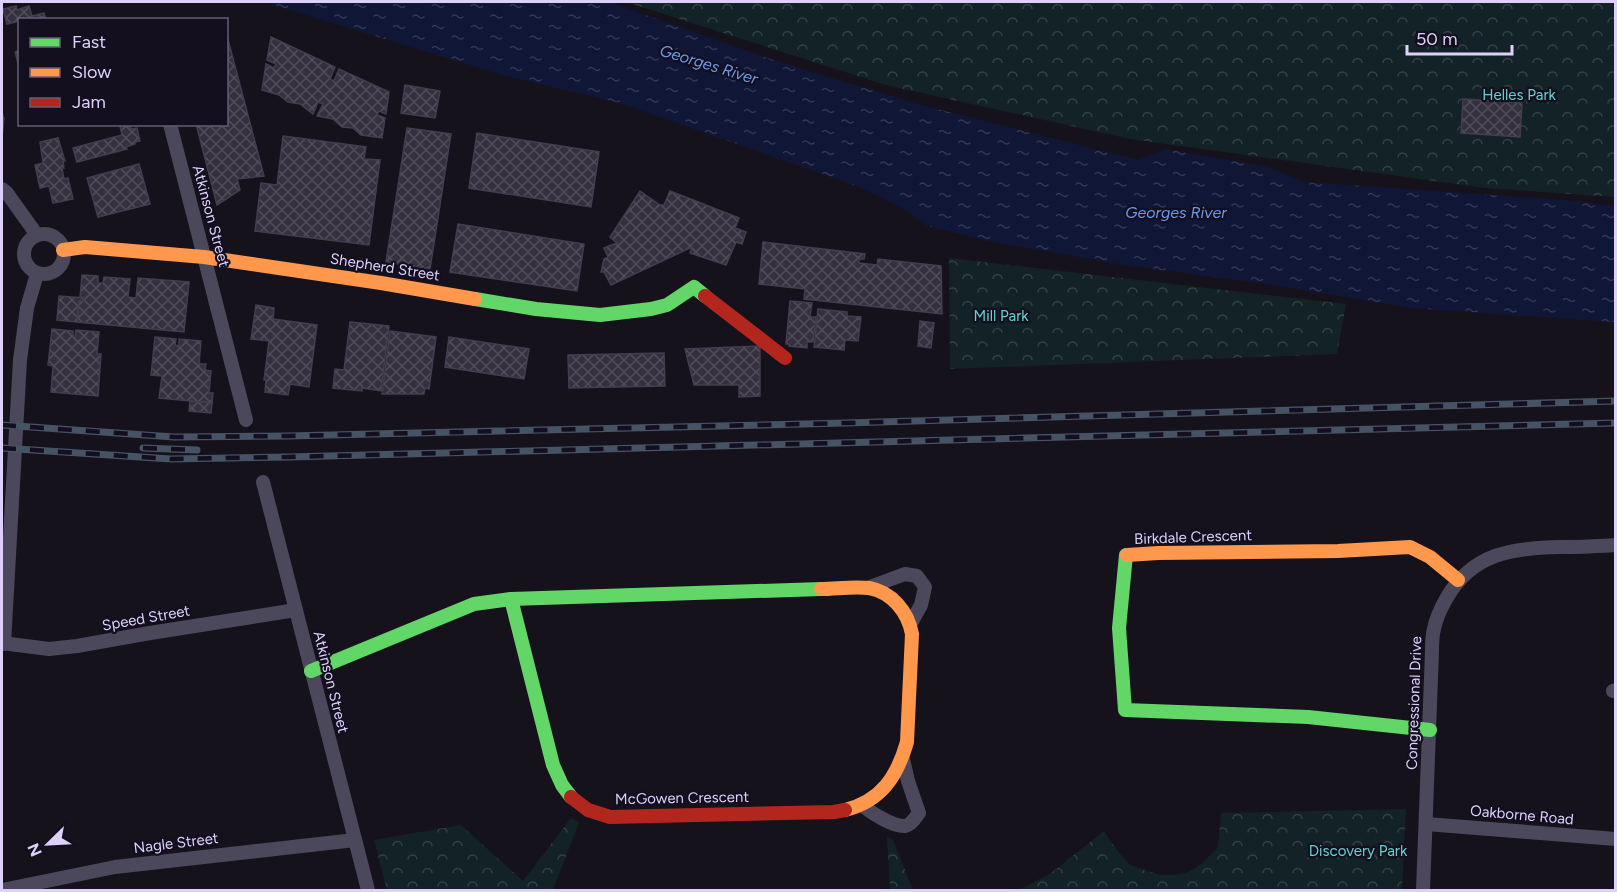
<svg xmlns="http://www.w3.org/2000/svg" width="1617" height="892" font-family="Figtree,sans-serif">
<defs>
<pattern id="park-crowns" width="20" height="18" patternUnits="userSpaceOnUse" patternTransform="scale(1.5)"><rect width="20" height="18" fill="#122226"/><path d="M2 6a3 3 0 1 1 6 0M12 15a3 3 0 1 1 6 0" fill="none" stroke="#344146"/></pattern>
<pattern id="water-ripples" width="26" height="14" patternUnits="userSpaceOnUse" patternTransform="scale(1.5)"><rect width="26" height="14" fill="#0f1636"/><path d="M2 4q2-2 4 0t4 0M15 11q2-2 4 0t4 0" fill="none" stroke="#323754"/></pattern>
<pattern id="building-cross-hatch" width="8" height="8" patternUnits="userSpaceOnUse" patternTransform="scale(1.5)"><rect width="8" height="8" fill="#35303e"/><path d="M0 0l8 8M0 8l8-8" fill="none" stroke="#524d5b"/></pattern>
</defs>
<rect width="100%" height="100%" fill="#15121c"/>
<g fill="url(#park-crowns)">
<polygon points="626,2 1615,2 1615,197 1485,188 1130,139 886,85"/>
<polygon points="949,258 1346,304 1337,354 950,369"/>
<polygon points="1406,809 1402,890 1019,890 1051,873 1104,831 1116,849 1130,865 1160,875 1174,875 1186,873 1199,866 1218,847 1221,813"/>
<polygon points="571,818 579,822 553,890 387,890 374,840 461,825 523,881"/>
<polygon points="887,836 893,840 913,890 890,890"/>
</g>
<polygon fill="url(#water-ripples)" points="269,2 609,2 776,61 914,103 1138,160 1166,149 1267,167 1305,182 1563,200 1615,206 1615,322 1411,308 1267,284 1124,265 988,241 927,226 906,210 862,188 620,103 506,76 277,6"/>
<g fill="url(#building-cross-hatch)" stroke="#433d4f" stroke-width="1.5">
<polygon points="16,6 17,10 29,6 32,16 44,13 46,20 20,20 20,21 7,24 3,9"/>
<polygon points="226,32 264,176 237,179 240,190 217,205 196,124 226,124"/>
<polygon points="271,37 335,67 330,79 334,81 339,69 389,92 386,114 379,111 377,115 385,118 382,138 361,135 353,128 342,127 333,119 317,116 323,104 318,102 313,114 300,104 288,102 279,95 262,90 266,64 274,68 276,64 267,60"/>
<polygon points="20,50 20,70 15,52"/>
<polygon points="405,85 440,91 435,118 401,113"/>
<polygon points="1463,99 1522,103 1520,137 1461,133"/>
<polygon points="2,115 3,115 3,118 4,118 2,138"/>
<polygon points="127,124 130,124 131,129 137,128 140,141 135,142 135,144 126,147 127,149 77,162 73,148 122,135 120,126"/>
<polygon points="407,128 451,134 430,269 386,262"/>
<polygon points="477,133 599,152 591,207 469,188"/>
<polygon points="283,136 366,147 364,159 380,160 369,245 255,231 261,183 277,185"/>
<polygon points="58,138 65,161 63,161 64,168 62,168 64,179 68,178 73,199 53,203 49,186 40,188 35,165 43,163 40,142"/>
<polygon points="139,164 150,204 98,217 87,178"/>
<polygon points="640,191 660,205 664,205 670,191 739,218 735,228 746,232 742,244 736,242 726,265 690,253 692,247 611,285 604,272 601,272 604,259 608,257 604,248 617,243 610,237"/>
<polygon points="458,224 584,244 577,291 450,272"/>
<polygon points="763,242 865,254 864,259 859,259 859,263 877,265 878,259 941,266 942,314 804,299 805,289 759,284"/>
<polygon points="82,275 98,276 98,283 103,283 104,277 130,279 128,297 136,298 138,278 189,282 184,332 77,322 79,301 84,301 84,298 80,298"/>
<polygon points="59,296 84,298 84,301 79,301 77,322 57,320"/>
<polygon points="790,301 812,303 810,317 816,317 813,342 807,342 807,348 789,346 789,344 786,344"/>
<polygon points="256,305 274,308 273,319 317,325 309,387 290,384 288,395 265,392 266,380 264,380 269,341 251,339"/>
<polygon points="818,309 847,312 847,316 861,317 858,341 845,340 844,350 814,347"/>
<polygon points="920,321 934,323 931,348 918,346"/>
<polygon points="350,322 389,326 381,391 362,388 362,391 333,388 335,369 344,370"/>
<polygon points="52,329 73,331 73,336 75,337 76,330 99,332 97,354 101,354 98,396 51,392 53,366 48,365"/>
<polygon points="390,331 436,337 429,389 425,388 424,394 382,394"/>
<polygon points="155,337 176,339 175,345 179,346 179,339 201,341 199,364 206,364 205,370 211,371 209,393 213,393 212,403 159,398 162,376 151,375"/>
<polygon points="449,337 529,349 524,379 445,367"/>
<polygon points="760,346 760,396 739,397 739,385 694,385 685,349"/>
<polygon points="664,353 665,386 569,388 568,355"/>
<polygon points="190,401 212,403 211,413 189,411"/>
</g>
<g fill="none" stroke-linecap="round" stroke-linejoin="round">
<g stroke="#4c485b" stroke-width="14">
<polyline points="170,124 246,420"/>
<polyline points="2,189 7,193 37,235"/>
<circle cx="44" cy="254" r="20"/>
<polyline points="263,482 368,890"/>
<polyline points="867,588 905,574 917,576 925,587 921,605 911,623"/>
<polyline points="2,643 49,649 77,646 150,633 296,610"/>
<polyline points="4,644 20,360 27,308 37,274"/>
<polyline points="1613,691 1616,690"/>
<path d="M862,805C870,812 893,827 905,826C911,825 915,818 919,813L908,781L903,759"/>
<polyline points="1426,824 1616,839"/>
<polyline points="2,890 115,867 355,840"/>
<path d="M1423,890L1432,652C1432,644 1432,636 1434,629C1436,618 1441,608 1446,599C1472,553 1512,548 1560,547C1579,547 1597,546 1616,545"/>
</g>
<g stroke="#63d668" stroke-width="14">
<polyline points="475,299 536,309 600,315 651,309 667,305 694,287 705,296"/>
<polyline points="1127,555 1126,555 1119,628 1125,710 1308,717 1430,730"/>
<polyline points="511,599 553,765 562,785 571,797"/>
<polyline points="311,671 474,604 511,599 821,589"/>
</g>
<g stroke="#ff974d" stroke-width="14">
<polyline points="63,250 85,247 204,257 381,283 475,299"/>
<polyline points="1127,555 1158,553 1338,551 1410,547 1430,557 1458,580"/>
<path d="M821,589C836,589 853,586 869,588C892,592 908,612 912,634L907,742C897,777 881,801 845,810"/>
</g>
<g stroke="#b3261e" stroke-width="14">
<polyline points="705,296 785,358"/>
<polyline points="571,797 588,810 610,817 834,812 845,810"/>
</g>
<g stroke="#465364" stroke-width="7">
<g id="rail">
<polyline points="2,425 174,437 288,436 845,423 1616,401"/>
<polyline points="2,448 171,459 289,457 1616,423"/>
<polyline points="143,448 197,450"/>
</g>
</g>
<use href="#rail" stroke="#140f1f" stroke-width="4.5" stroke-dasharray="14" stroke-linecap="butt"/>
</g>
<g text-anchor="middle" stroke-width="4.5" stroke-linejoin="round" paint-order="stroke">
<g font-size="15" fill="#65d3ca" stroke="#140f1f">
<text x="1519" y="100">Helles Park</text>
<text x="1001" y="321">Mill Park</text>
<text x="1358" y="856">Discovery Park</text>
</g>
<g font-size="15" fill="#ddd1fb" stroke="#140f1f">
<text transform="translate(211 216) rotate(75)" y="5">Atkinson Street</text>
<text transform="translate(385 267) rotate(9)" y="5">Shepherd Street</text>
<text transform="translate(1193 537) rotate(-2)" y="5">Birkdale Crescent</text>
<text transform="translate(146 618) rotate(-10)" y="5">Speed Street</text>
<text transform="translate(331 682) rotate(76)" y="5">Atkinson Street</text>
<text transform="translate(1414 703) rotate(-88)" y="5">Congressional Drive</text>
<text transform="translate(682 798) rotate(-1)" y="5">McGowen Crescent</text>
<text transform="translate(1522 815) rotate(5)" y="5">Oakborne Road</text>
<text transform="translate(176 843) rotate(-7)" y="5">Nagle Street</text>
</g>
<g font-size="16" font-style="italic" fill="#699bf0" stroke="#140f1f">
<text transform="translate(709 64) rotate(17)" y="6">Georges River</text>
<text x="1176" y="218">Georges River</text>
</g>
</g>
<rect width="1617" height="892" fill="none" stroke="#ddd1fb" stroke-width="6"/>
<rect x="18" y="18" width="210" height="108" fill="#140f1f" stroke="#645d77" stroke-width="1.5"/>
<rect x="30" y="38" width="30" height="9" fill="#63d668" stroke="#645d77" stroke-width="1.5"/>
<text x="72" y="48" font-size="18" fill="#ddd1fb">Fast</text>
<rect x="30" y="68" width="30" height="9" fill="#ff974d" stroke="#645d77" stroke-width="1.5"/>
<text x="72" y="78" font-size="18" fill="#ddd1fb">Slow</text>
<rect x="30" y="98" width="30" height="9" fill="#b3261e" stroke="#645d77" stroke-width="1.5"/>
<text x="72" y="108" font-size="18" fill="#ddd1fb">Jam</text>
<g transform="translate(48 844) rotate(246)" stroke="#140f1f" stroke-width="4.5" paint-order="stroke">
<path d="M0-4.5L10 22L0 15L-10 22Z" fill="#ddd1fb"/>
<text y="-9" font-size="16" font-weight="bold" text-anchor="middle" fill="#ddd1fb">N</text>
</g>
<path d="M1407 45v9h105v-9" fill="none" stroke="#ddd1fb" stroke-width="3"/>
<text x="1416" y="45" font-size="18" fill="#ddd1fb" stroke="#140f1f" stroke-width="4.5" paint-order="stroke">50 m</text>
</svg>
